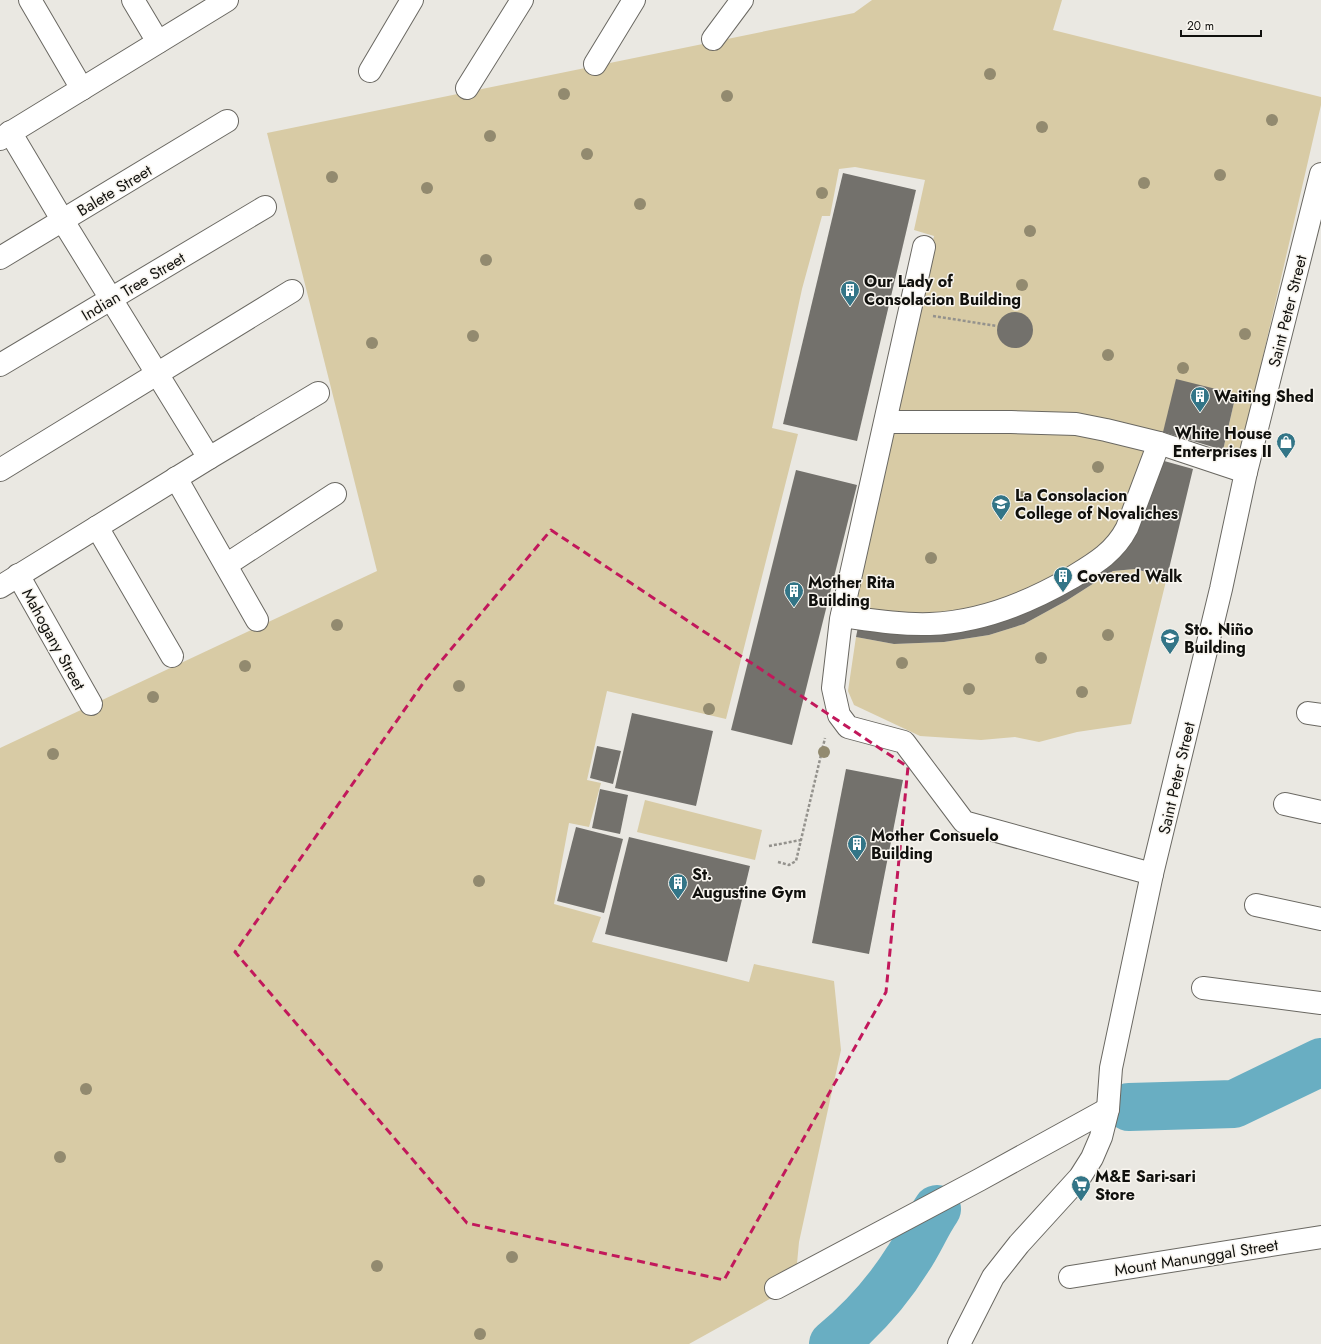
<svg xmlns="http://www.w3.org/2000/svg" width="1321" height="1344" font-family="Jost,sans-serif">
<rect width="100%" height="100%" fill="#eae8e2"/>
<g fill="#d8cba5">
<polygon points="872,0 1062,0 1053,30 1321,97 1321,105 1240,456 1223,450 1236,394 1163,432 1108,421 897,412 909,346 934,236 914,230 925,180 855,167 839,169 830,216 822,216 802,289 772,428 798,434 726,719 607,691 587,780 601,783 589,827 569,823 554,904 601,917 592,942 749,982 754,964 834,981 841,1050 799,1242 795,1285 689,1344 0,1344 0,748 377,571 267,133 854,13"/>
<polygon points="892,428 1072,433 1150,447 1127,526 1095,557 971,615 851,613"/>
<polygon points="1135,569 1167,577 1131,724 1077,732 1039,742 1015,737 981,740 920,736 854,705 848,691 856,637 894,644 944,642 989,635 1024,624 1066,601 1113,571"/>
<polygon points="645,800 762,830 755,860 637,832"/>
</g>
<g fill="none" stroke-linecap="round" stroke-linejoin="round">
<g stroke="#69aec2" stroke-width="48">
<polyline points="1129,1107 1234,1104 1321,1062"/>
<path d="M833,1344C862,1320 888,1291 908,1259C919,1243 926,1225 937,1209"/>
</g>
</g>
<g fill="#73716c">
<polygon points="843,173 916,190 857,441 783,424"/>
<circle cx="1015" cy="330" r="18"/>
<polygon points="1176,379 1236,394 1223,450 1163,432"/>
<polygon points="1157,459 1193,469 1167,577 1135,569 1113,571 1066,601 1024,624 989,635 944,642 894,644 856,637 859,622 972,623 1100,563"/>
<polygon points="796,470 857,485 792,745 731,730"/>
<polygon points="632,713 713,731 696,806 615,788"/>
<polygon points="597,746 621,751 613,784 590,778"/>
<polygon points="846,769 903,780 869,954 812,943"/>
<polygon points="600,789 628,795 620,834 592,828"/>
<polygon points="576,827 623,839 604,913 557,901"/>
<polygon points="629,837 750,866 727,962 605,934"/>
</g>
<g fill="none" stroke-linecap="round" stroke-linejoin="round">
<g stroke="#6a6862" stroke-width="24">
<g id="minor">
<polyline points="30,0 82,89"/>
<polyline points="133,0 158,42"/>
<polyline points="713,39 742,0"/>
<polyline points="595,64 634,0"/>
<polyline points="370,71 412,0"/>
<polyline points="467,88 522,0"/>
<polyline points="10,132 63,221 209,458"/>
<polyline points="0,139 227,0"/>
<polyline points="924,247 841,619 833,688 839,715 848,727 904,742 964,822 1152,874"/>
<polyline points="0,258 227,121"/>
<polyline points="0,365 265,207"/>
<polyline points="886,422 1011,422 1076,424 1106,430 1159,443 1246,472"/>
<polyline points="0,470 292,291"/>
<polyline points="176,478 257,620"/>
<polyline points="97,527 172,656"/>
<polyline points="226,565 335,494"/>
<polyline points="18,575 91,704"/>
<polyline points="0,587 209,458 318,393"/>
<path d="M842,616C871,620 901,625 930,624C980,622 1028,603 1071,578C1094,564 1114,553 1127,528L1159,443"/>
<polyline points="1308,713 1321,715"/>
<polyline points="1285,804 1321,812"/>
<polyline points="1256,905 1321,919"/>
<polyline points="1203,988 1321,1003"/>
<polyline points="1070,1277 1321,1237"/>
<polyline points="776,1288 979,1180 1108,1109"/>
<polyline points="959,1344 993,1277 1019,1244 1080,1177 1092,1158 1101,1137 1108,1109 1111,1068 1152,874 1221,589 1246,472 1321,174"/>
</g>
</g>
<g stroke="#94928d" stroke-width="2.5" stroke-dasharray="3 2" stroke-linecap="butt">
<polyline points="933,316 997,326"/>
<polyline points="769,846 801,840"/>
<polyline points="778,862 789,865 796,861 825,738"/>
</g>
<use href="#minor" stroke="#fff" stroke-width="22"/>
</g>
<g fill="#928a6f">
<circle cx="990" cy="74" r="6"/>
<circle cx="564" cy="94" r="6"/>
<circle cx="727" cy="96" r="6"/>
<circle cx="1272" cy="120" r="6"/>
<circle cx="1042" cy="127" r="6"/>
<circle cx="490" cy="136" r="6"/>
<circle cx="587" cy="154" r="6"/>
<circle cx="1220" cy="175" r="6"/>
<circle cx="332" cy="177" r="6"/>
<circle cx="1144" cy="183" r="6"/>
<circle cx="427" cy="188" r="6"/>
<circle cx="822" cy="193" r="6"/>
<circle cx="640" cy="204" r="6"/>
<circle cx="1030" cy="231" r="6"/>
<circle cx="486" cy="260" r="6"/>
<circle cx="1022" cy="285" r="6"/>
<circle cx="1245" cy="334" r="6"/>
<circle cx="473" cy="336" r="6"/>
<circle cx="372" cy="343" r="6"/>
<circle cx="1108" cy="355" r="6"/>
<circle cx="1183" cy="368" r="6"/>
<circle cx="1098" cy="467" r="6"/>
<circle cx="1022" cy="497" r="6"/>
<circle cx="931" cy="558" r="6"/>
<circle cx="337" cy="625" r="6"/>
<circle cx="1108" cy="635" r="6"/>
<circle cx="1041" cy="658" r="6"/>
<circle cx="902" cy="663" r="6"/>
<circle cx="245" cy="666" r="6"/>
<circle cx="459" cy="686" r="6"/>
<circle cx="969" cy="689" r="6"/>
<circle cx="1082" cy="692" r="6"/>
<circle cx="153" cy="697" r="6"/>
<circle cx="709" cy="709" r="6"/>
<circle cx="824" cy="752" r="6"/>
<circle cx="53" cy="754" r="6"/>
<circle cx="479" cy="881" r="6"/>
<circle cx="86" cy="1089" r="6"/>
<circle cx="60" cy="1157" r="6"/>
<circle cx="512" cy="1257" r="6"/>
<circle cx="377" cy="1266" r="6"/>
<circle cx="480" cy="1334" r="6"/>
</g>
<path fill="none" stroke="#c2185b" stroke-width="3" stroke-dasharray="8 5" stroke-linejoin="round" d="M551,530L908,767L886,992L724,1280L467,1223L235,952L426,679Z"/>
<defs>
<g id="building-pin" transform="scale(1)"><path d="M0 17L-7.5 6A9.5 9.5 0 1 1 7.5 6Z" fill="#337587" stroke="#f8f5ef"/><path d="M-4-6H4V6H1V3H-1V6H-4ZM-2.5-4.3h1.7v1.8h-1.7ZM.8-4.3h1.7v1.8H.8ZM-2.5-1h1.7V.8h-1.7ZM.8-1h1.7V.8H.8Z" fill="#fff"/></g>
<g id="shop-pin" transform="scale(1)"><path d="M0 17L-7.5 6A9.5 9.5 0 1 1 7.5 6Z" fill="#337587" stroke="#f8f5ef"/><path d="M-5-2.5h2.3a2.7 3.5 0 0 1 5.4 0H5L5.5 6h-11ZM-1.5-2.5h3a1.5 2.3 0 0 0-3 0Z" fill="#fff"/></g>
<g id="university-pin" transform="scale(1)"><path d="M0 17L-7.5 6A9.5 9.5 0 1 1 7.5 6Z" fill="#337587" stroke="#f8f5ef"/><path d="M0-5L7-2L0 1L-7-2ZM-4 1L0 2.5L4 1V4Q0 6-4 4Z" fill="#fff"/></g>
<g id="school-pin" transform="scale(1)"><path d="M0 17L-7.5 6A9.5 9.5 0 1 1 7.5 6Z" fill="#337587" stroke="#f8f5ef"/><path d="M0-5L7-2L0 1L-7-2ZM-4 1L0 2.5L4 1V4Q0 6-4 4Z" fill="#fff"/></g>
<g id="supermarket-pin" transform="scale(1)"><path d="M0 17L-7.5 6A9.5 9.5 0 1 1 7.5 6Z" fill="#337587" stroke="#f8f5ef"/><path d="M-6-5.5h2.5l.6 2H6L4.5 2H-2.5L-4.4-4H-6ZM-1.5 3.2a1.3 1.3 0 1 0 .1 0ZM3 3.2a1.3 1.3 0 1 0 .1 0Z" fill="#fff"/></g>
</defs>
<g fill-rule="evenodd">
<use href="#building-pin" x="850" y="290"/>
<use href="#building-pin" x="1200" y="396"/>
<use href="#shop-pin" x="1286" y="442"/>
<use href="#university-pin" x="1001" y="504"/>
<use href="#building-pin" x="1063" y="576"/>
<use href="#building-pin" x="794" y="591"/>
<use href="#school-pin" x="1170" y="638"/>
<use href="#building-pin" x="857" y="844"/>
<use href="#building-pin" x="678" y="883"/>
<use href="#supermarket-pin" x="1081" y="1185"/>
</g>
<g text-anchor="middle" stroke-width="3" stroke-linejoin="round" paint-order="stroke">
<g font-size="16" fill="#10100d" stroke="#f8f5ef">
<text transform="translate(114 190) rotate(-31)" y="6">Balete Street</text>
<text transform="translate(133 286) rotate(-31)" y="6">Indian Tree Street</text>
<text transform="translate(1287 311) rotate(-76)" y="6">Saint Peter Street</text>
<text transform="translate(54 639) rotate(61)" y="6">Mahogany Street</text>
<text transform="translate(1176 778) rotate(-77)" y="6">Saint Peter Street</text>
<text transform="translate(1196 1257) rotate(-9)" y="6">Mount Manunggal Street</text>
</g>
<g font-size="16" font-weight="bold" fill="#10100d" stroke="#f8f5ef" text-anchor="start">
<text x="864" y="287">Our Lady of<tspan x="864" dy="18">Consolacion Building</tspan></text>
<text x="1214" y="402">Waiting Shed</text>
<text x="1272" y="439" text-anchor="end">White House<tspan x="1272" dy="18">Enterprises II</tspan></text>
<text x="1015" y="501">La Consolacion<tspan x="1015" dy="18">College of Novaliches</tspan></text>
<text x="1077" y="582">Covered Walk</text>
<text x="808" y="588">Mother Rita<tspan x="808" dy="18">Building</tspan></text>
<text x="1184" y="635">Sto. Niño<tspan x="1184" dy="18">Building</tspan></text>
<text x="871" y="841">Mother Consuelo<tspan x="871" dy="18">Building</tspan></text>
<text x="692" y="880">St.<tspan x="692" dy="18">Augustine Gym</tspan></text>
<text x="1095" y="1182">M&amp;E Sari-sari<tspan x="1095" dy="18">Store</tspan></text>
</g>
</g>
<path d="M1181 30v6h80v-6" fill="none" stroke="#10100d" stroke-width="2"/>
<text x="1187" y="30" font-size="12" fill="#10100d" stroke="#f8f5ef" stroke-width="3" paint-order="stroke">20 m</text>
</svg>
